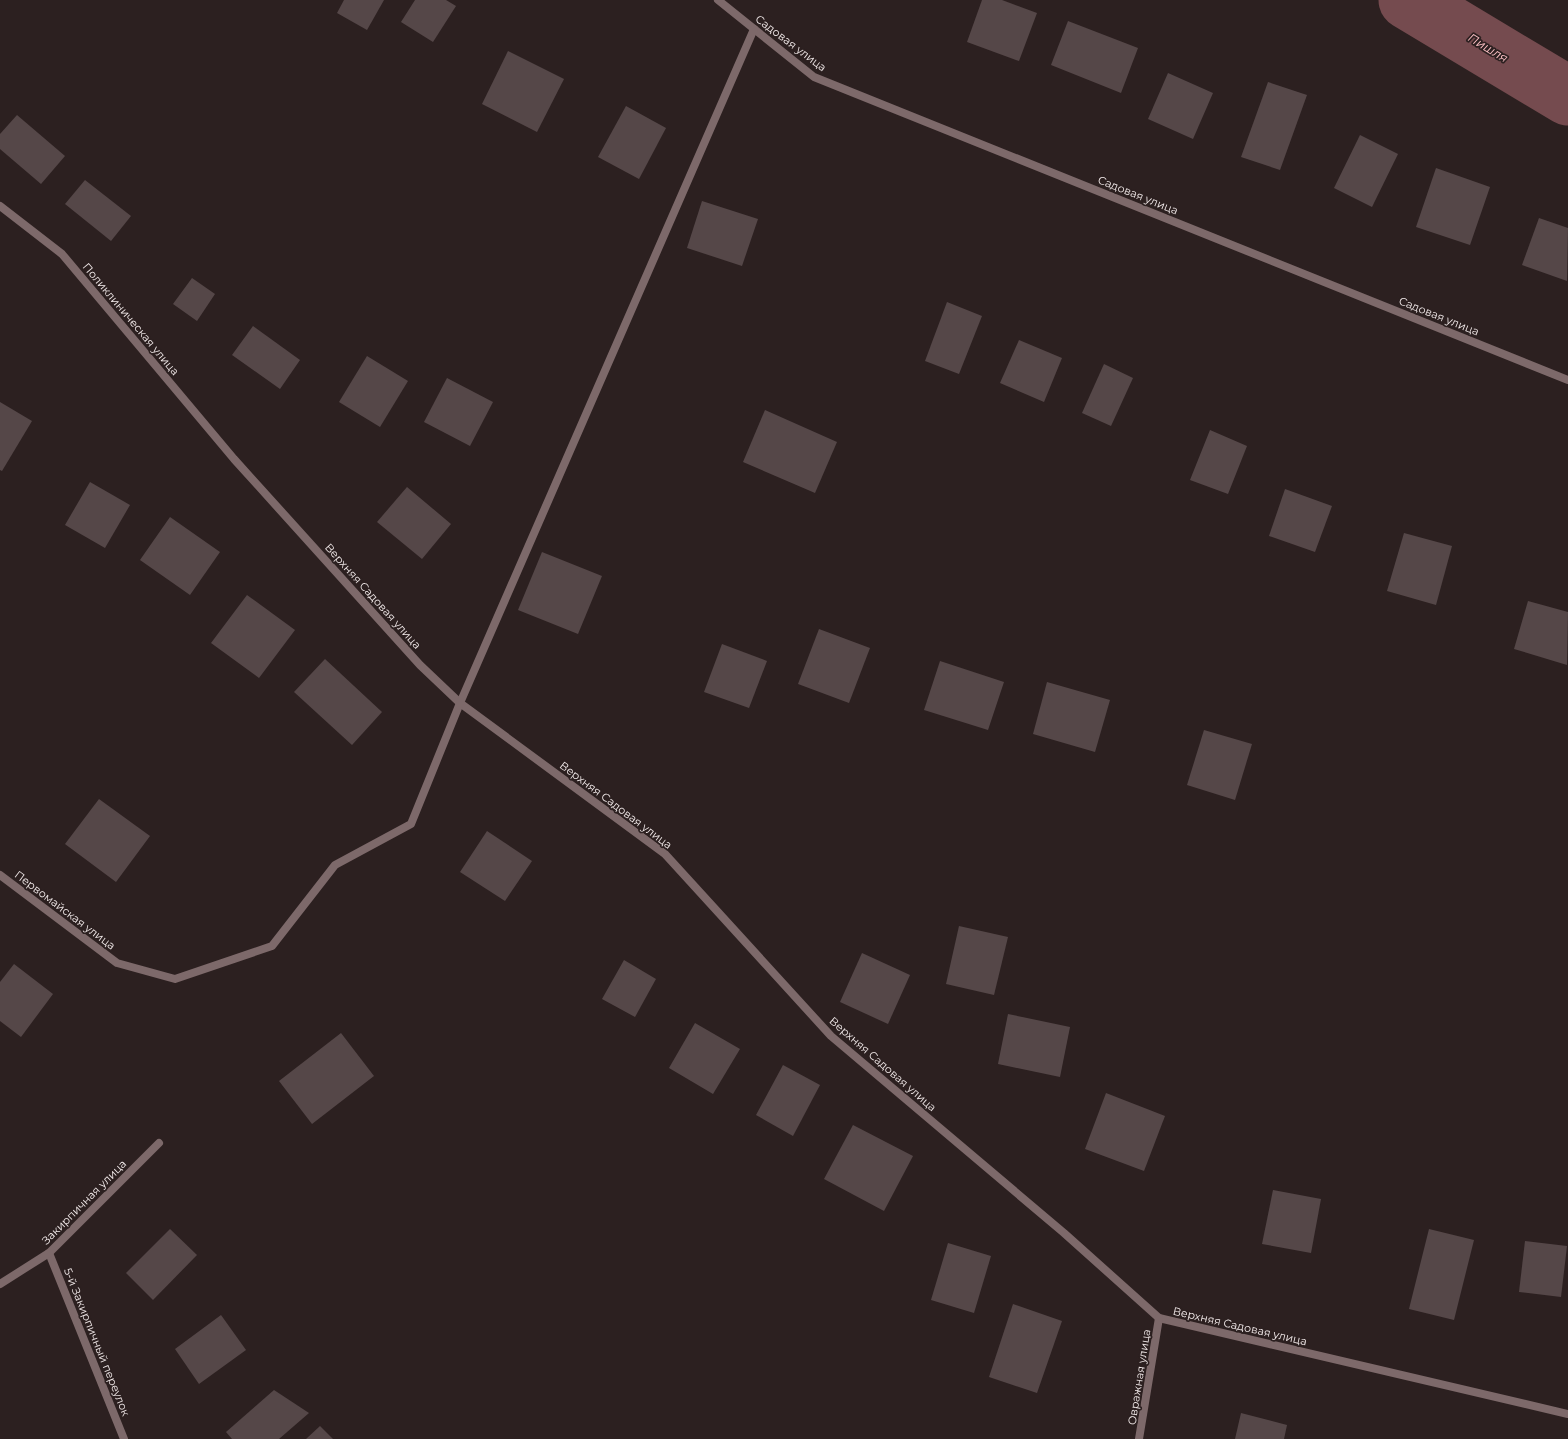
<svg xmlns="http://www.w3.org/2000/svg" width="1568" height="1439" font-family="Montserrat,sans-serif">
<rect width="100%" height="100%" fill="#2c2020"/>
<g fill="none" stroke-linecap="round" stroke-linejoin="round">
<polyline stroke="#754b4f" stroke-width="59" points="1408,0 1568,96"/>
</g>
<g fill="#554748">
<polygon points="344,0 384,0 367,30 337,13"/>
<polygon points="415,0 446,0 456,6 433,42 401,22"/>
<polygon points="982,0 1002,0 1037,13 1019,61 967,42"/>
<polygon points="1068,21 1138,48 1121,93 1051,65"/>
<polygon points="508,51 564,79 537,132 482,104"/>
<polygon points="1168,73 1213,93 1193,139 1148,119"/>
<polygon points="1268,82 1307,95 1280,170 1241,157"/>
<polygon points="626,106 666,128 639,179 598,157"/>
<polygon points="17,115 65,156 41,184 0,149 0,134"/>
<polygon points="1360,135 1398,154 1372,207 1334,188"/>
<polygon points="1436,168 1490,187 1470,245 1416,227"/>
<polygon points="85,180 131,216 111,241 65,204"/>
<polygon points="702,201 758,219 742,266 687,248"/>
<polygon points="1539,218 1568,228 1567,281 1522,265"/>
<polygon points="192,278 215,294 197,321 173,304"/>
<polygon points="947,302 982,316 959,374 925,361"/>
<polygon points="253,326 300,360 280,389 232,355"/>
<polygon points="1019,340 1062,358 1044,402 1000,383"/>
<polygon points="367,356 408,381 380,427 339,402"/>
<polygon points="1104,364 1133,378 1111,426 1082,413"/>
<polygon points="447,378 493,402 470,446 424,422"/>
<polygon points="0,402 32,421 2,471 0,470"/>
<polygon points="765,410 837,442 815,493 743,462"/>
<polygon points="1210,430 1247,446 1228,494 1190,480"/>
<polygon points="90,482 130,505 105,548 65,525"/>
<polygon points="407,487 451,524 422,559 377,522"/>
<polygon points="1285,489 1332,506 1315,552 1269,536"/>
<polygon points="170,517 220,552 190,595 140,560"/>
<polygon points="1404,533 1452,546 1436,605 1387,591"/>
<polygon points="542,552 602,576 578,634 518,610"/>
<polygon points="247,595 295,630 259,678 211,643"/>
<polygon points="1528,601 1568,612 1567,665 1514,649"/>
<polygon points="819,629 870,648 849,703 798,684"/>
<polygon points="722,644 767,661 749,708 704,692"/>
<polygon points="325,659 382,712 352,745 294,692"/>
<polygon points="940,661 1004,682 988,730 924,710"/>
<polygon points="1047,682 1110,700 1095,752 1033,734"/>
<polygon points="1204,730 1252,744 1235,800 1187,785"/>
<polygon points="99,799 150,836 116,882 65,844"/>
<polygon points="487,831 532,861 505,901 460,872"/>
<polygon points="959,926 1008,937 994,995 946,984"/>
<polygon points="862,953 910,975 888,1024 840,1002"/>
<polygon points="624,960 656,979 635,1017 602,999"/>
<polygon points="14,964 53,994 21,1037 0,1021 0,982"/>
<polygon points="1008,1014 1070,1027 1060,1077 998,1064"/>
<polygon points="695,1023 740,1049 713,1094 669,1068"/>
<polygon points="341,1033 374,1076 312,1124 279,1081"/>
<polygon points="783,1065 820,1085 793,1136 756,1115"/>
<polygon points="1106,1093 1165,1116 1144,1171 1085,1149"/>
<polygon points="853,1125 913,1156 884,1211 824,1179"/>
<polygon points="1273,1190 1321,1199 1311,1253 1262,1244"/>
<polygon points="170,1229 197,1255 153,1300 126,1273"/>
<polygon points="1429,1229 1474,1240 1454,1320 1409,1309"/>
<polygon points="1525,1241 1567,1246 1561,1297 1519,1292"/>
<polygon points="948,1243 991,1256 974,1313 931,1300"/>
<polygon points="1013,1304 1062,1321 1037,1393 989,1377"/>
<polygon points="221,1315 246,1350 199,1384 175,1349"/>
<polygon points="274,1390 309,1413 279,1439 232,1439 226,1432"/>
<polygon points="1241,1413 1287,1425 1284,1439 1235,1439"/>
<polygon points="320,1426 333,1439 306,1439"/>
</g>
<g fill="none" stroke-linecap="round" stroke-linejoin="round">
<g stroke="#7d696a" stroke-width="8">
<polyline points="718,0 814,77 1568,380"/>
<polyline points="0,206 62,254 234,459 420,665 460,703 665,854 831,1036 1064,1233 1159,1318 1568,1414"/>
<polyline points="0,875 117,963 175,979 272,946 335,865 411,824 460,703 754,29"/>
<polyline points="49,1253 124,1439"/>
<polyline points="0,1284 49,1253 159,1143"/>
<polyline points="1139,1439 1159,1318"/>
</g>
</g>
<g text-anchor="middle" stroke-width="3.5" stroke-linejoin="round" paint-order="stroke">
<g font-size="11" fill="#f4ecec" stroke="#2c2020">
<text transform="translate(791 43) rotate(37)" y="4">Садовая улица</text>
<text transform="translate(1138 195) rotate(22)" y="4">Садовая улица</text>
<text transform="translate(1439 316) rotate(22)" y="4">Садовая улица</text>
<text transform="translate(131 319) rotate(50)" y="4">Поликлиническая улица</text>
<text transform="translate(373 596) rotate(48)" y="4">Верхняя Садовая улица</text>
<text transform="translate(616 805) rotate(37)" y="4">Верхняя Садовая улица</text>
<text transform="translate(65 910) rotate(37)" y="4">Первомайская улица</text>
<text transform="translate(883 1064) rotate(41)" y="4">Верхняя Садовая улица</text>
<text transform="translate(84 1202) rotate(-45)" y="4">Закирпичная улица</text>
<text transform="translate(1240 1326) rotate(13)" y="4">Верхняя Садовая улица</text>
<text transform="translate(97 1342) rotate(68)" y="4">5-й Закирпичный переулок</text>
<text transform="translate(1139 1377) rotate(-81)" y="4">Овражная улица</text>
</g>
<g font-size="12" font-style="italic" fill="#fec2c6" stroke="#2c2020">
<text transform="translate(1488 48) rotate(31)" y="4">Пишля</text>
</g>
</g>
</svg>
